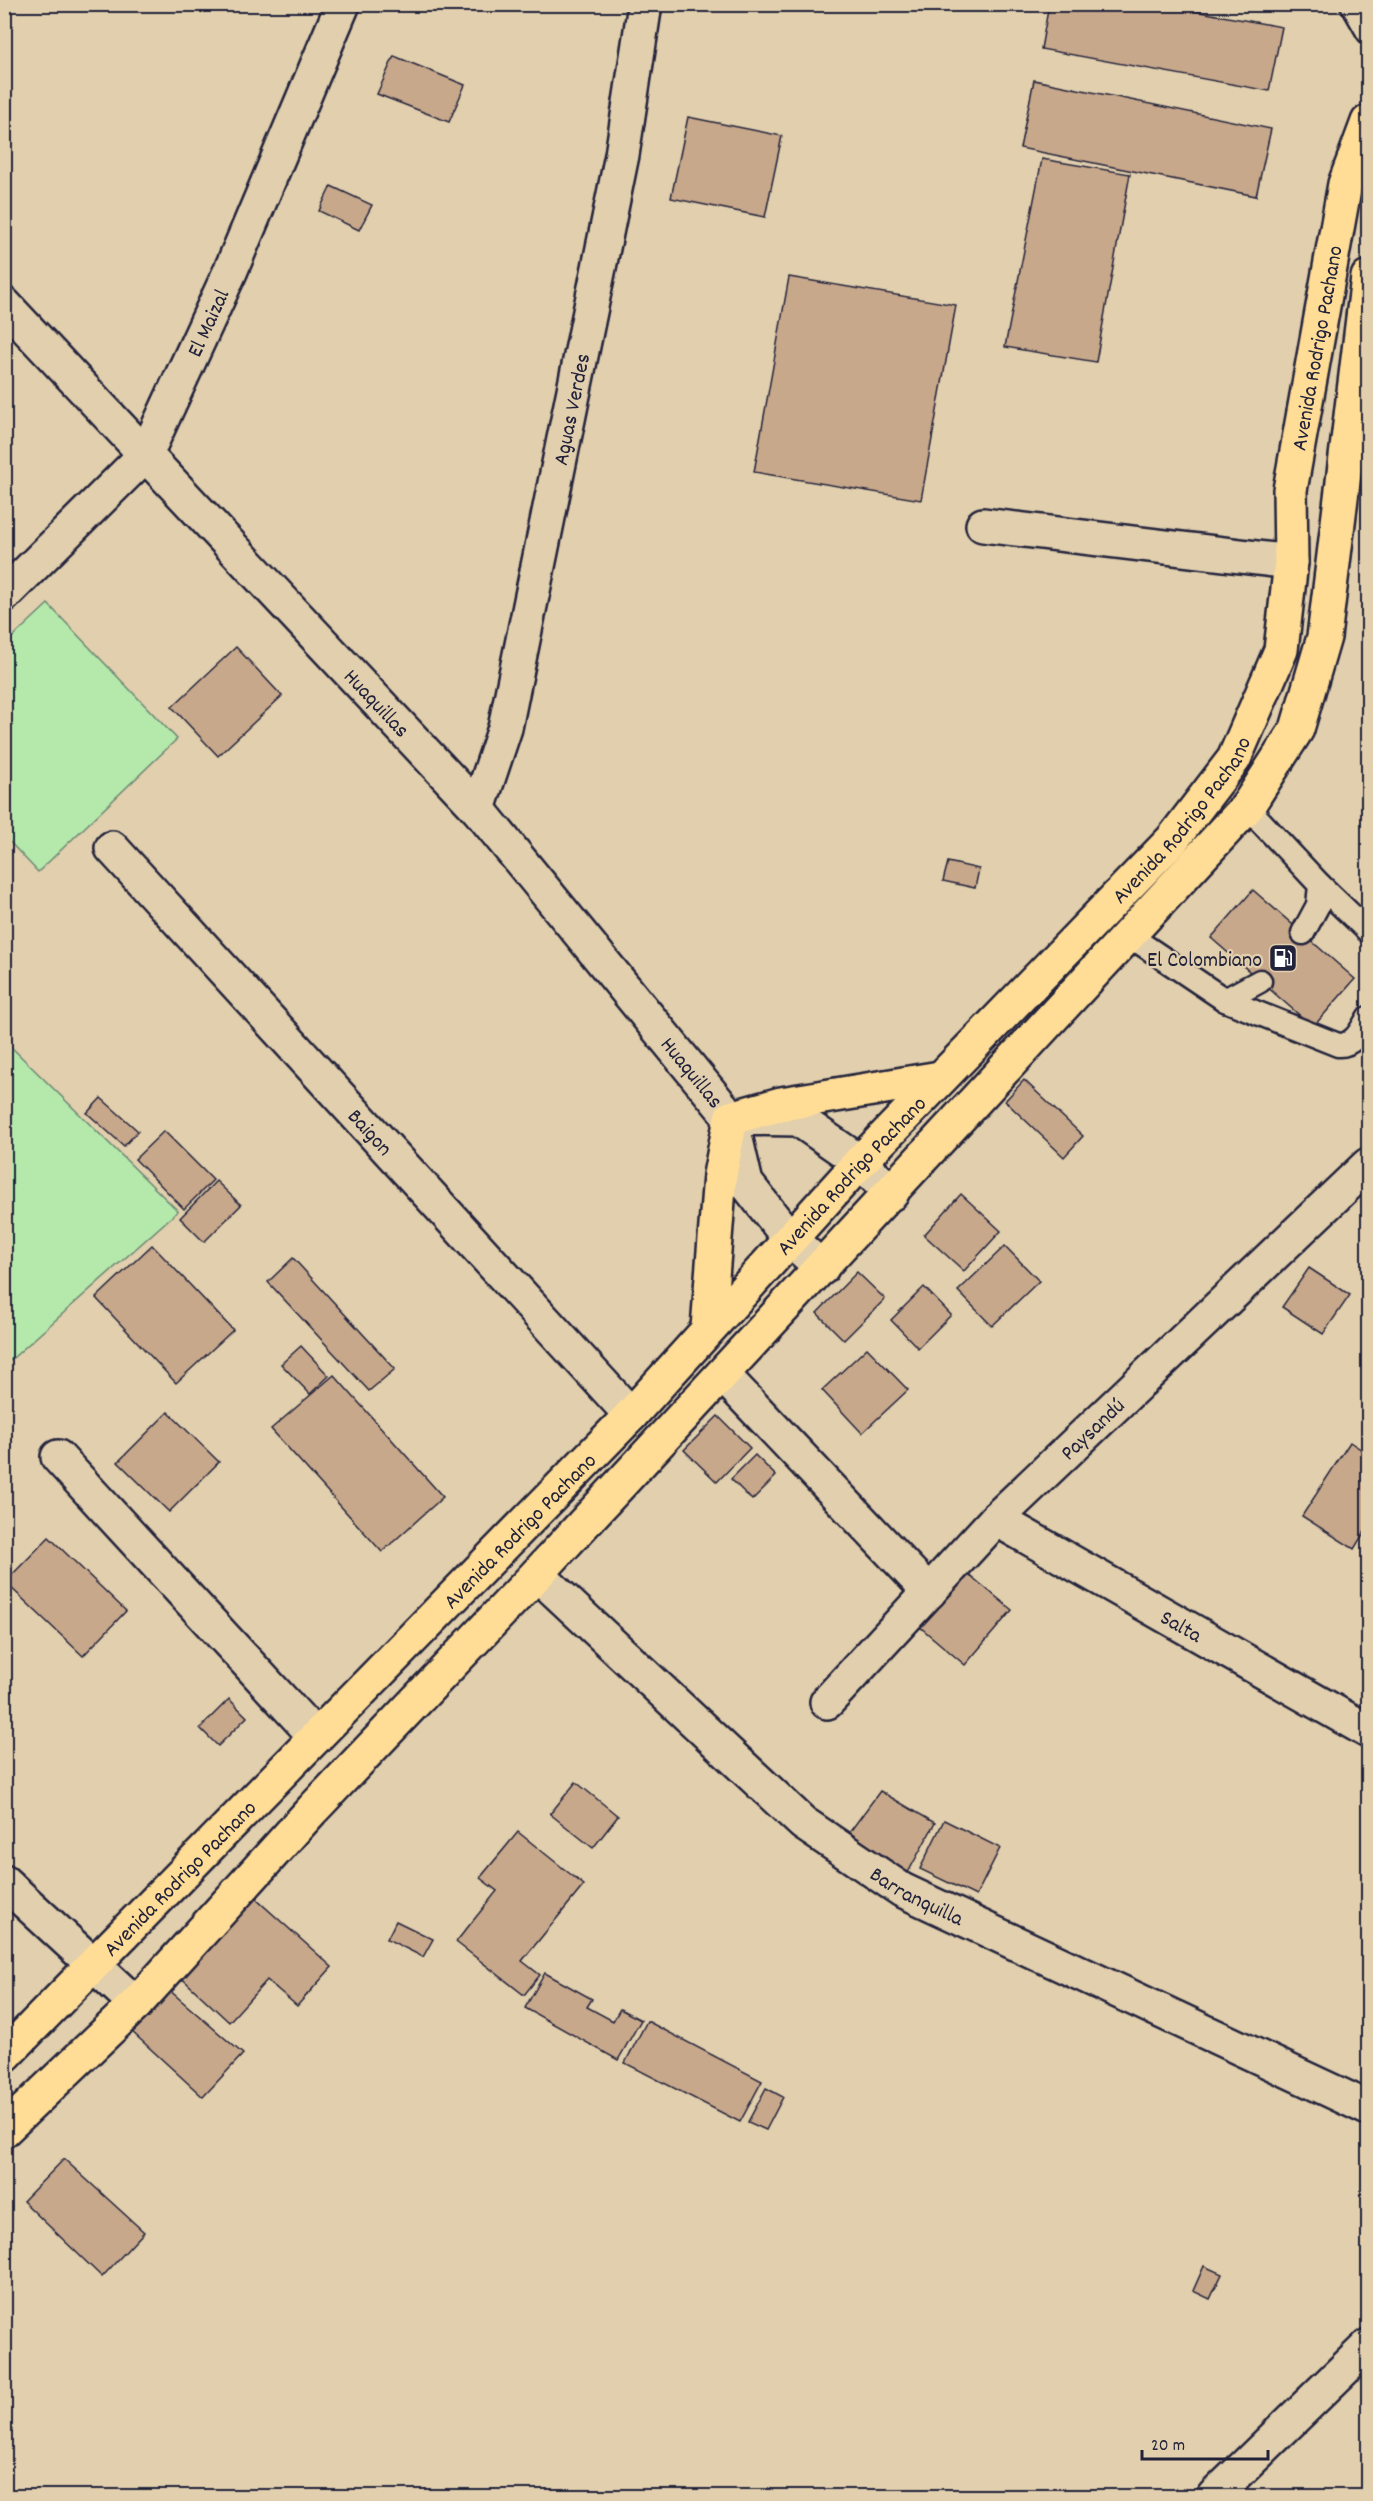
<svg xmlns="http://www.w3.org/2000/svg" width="1373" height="2501" font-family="Dekko,sans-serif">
<rect width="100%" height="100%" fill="#e1cfad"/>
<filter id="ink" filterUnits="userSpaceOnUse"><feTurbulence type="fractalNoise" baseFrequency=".0167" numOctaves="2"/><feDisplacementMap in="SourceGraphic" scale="12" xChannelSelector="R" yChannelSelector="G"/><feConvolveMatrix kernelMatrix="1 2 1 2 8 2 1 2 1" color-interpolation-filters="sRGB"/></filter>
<g filter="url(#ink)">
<g fill="#b4e9ab" stroke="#6b8673" stroke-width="1.5">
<polygon points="48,604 177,739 38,872 5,837 4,645"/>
<polygon points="4,1040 178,1211 5,1365 4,1365"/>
</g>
<g fill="#c8a88b" stroke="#22223b" stroke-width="1.5">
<polygon points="1049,4 1157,4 1282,27 1269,91 1041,49"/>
<polygon points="394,56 465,85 449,122 377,94"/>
<polygon points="1034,80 1271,129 1256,196 1020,148"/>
<polygon points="688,117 782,136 765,217 671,198"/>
<polygon points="1042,159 1130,174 1096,362 1005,347"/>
<polygon points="331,186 372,205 359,230 319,211"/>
<polygon points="789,277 956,305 921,500 754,472"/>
<polygon points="236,647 282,696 218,756 172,707"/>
<polygon points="948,862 979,869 975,888 943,881"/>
<polygon points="1253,890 1355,979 1313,1027 1211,938"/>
<polygon points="1024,1080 1083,1136 1064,1157 1005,1101"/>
<polygon points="101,1098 138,1131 124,1146 87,1113"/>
<polygon points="164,1131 213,1180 184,1209 135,1159"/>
<polygon points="216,1181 241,1205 204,1242 180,1218"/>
<polygon points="961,1194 1001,1231 964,1271 924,1235"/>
<polygon points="152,1245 233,1330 176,1383 96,1298"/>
<polygon points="1005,1246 1039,1281 992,1326 958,1291"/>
<polygon points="293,1258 395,1369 369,1391 268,1282"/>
<polygon points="1309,1268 1350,1295 1323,1334 1282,1307"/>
<polygon points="857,1272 885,1299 844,1340 817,1313"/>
<polygon points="924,1287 951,1315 918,1348 891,1320"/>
<polygon points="301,1346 329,1376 310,1394 281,1364"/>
<polygon points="867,1348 908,1390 862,1433 822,1390"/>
<polygon points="334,1375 443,1497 382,1552 271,1429"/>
<polygon points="168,1412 219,1462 169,1512 118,1462"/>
<polygon points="718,1416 750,1448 717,1482 684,1450"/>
<polygon points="1350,1442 1368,1454 1368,1526 1354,1549 1302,1516"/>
<polygon points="755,1455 776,1476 752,1500 731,1479"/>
<polygon points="49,1537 126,1611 83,1656 5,1582"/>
<polygon points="966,1572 1012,1610 965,1665 920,1627"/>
<polygon points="229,1699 247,1717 218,1746 200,1728"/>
<polygon points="576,1782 618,1816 593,1848 550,1814"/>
<polygon points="880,1791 935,1823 905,1878 846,1837"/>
<polygon points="944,1820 1000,1848 976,1896 920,1869"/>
<polygon points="518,1832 584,1885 522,1961 540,1975 524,1995 456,1942 497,1891 480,1878"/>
<polygon points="246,1890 332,1967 297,2006 267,1980 229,2022 173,1970"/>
<polygon points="396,1921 433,1939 423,1957 387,1939"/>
<polygon points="545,1973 592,1999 587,2007 613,2021 620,2009 641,2020 618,2060 525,2008"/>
<polygon points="168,1989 243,2054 203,2097 130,2030"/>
<polygon points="647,2021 762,2081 740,2122 625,2063"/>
<polygon points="766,2088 783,2097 766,2130 748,2122"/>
<polygon points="64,2159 144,2232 102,2277 23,2201"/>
<polygon points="1204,2266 1222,2274 1210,2299 1193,2291"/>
</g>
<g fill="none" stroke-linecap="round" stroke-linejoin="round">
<g stroke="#22223b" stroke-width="27">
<g id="lane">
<polyline points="1352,4 1368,32"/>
<polyline points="1247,807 1320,885 1318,905 1303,933"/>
<polyline points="1320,885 1368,931"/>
<polyline points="1130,936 1225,1000 1260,981"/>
<path d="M1225,1000L1338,1045C1354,1046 1361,1030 1368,1018"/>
</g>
</g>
<g stroke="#22223b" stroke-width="38">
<g id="street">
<path id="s1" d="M4,304L478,809L731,1118"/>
<polyline points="983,525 1291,562"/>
<path id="s2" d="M4,595L146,454L230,272L343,4"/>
<path id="s3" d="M478,809L505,728L622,155L645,4"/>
<path id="s4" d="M112,848L631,1415"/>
<polyline points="822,1268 789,1238 746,1183 731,1118 798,1119 860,1162 892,1193"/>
<polyline points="723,1375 929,1592"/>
<polyline points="58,1457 316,1737"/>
<path id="s5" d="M996,1519L1368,1731"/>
<path id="s6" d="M537,1574L803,1823L902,1890L1368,2108"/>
<path id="s7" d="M827,1702L996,1519L1368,1165"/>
<polyline points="4,1882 136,2004"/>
<polyline points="1214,2496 1368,2346"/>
</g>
</g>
<g stroke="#22223b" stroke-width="38">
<g id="primary">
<polyline points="708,1328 720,1175 731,1118 781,1104 940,1078"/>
<path id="s8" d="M4,2056L631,1415L860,1162L1172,840L1234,759L1281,650L1291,562L1290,490L1345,184L1368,122"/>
<polyline points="4,2130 136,2004 313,1809 537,1574 1247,807 1297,729 1324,637 1368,277"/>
</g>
</g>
<use href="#lane" stroke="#e1cfad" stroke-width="22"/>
<use href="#street" stroke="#e1cfad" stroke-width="33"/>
<use href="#primary" stroke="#ffdd96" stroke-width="33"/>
</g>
</g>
<defs>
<g id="fuel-square" transform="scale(1.5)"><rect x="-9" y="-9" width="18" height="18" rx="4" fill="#22223b" stroke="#e1cfad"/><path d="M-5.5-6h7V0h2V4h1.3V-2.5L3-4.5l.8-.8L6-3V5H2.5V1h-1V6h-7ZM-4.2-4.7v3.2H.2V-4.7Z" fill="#fff"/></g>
</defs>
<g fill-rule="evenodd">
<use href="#fuel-square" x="1283" y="958"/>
</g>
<g text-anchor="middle" stroke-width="4.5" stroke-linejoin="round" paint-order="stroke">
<g font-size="22" fill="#22223b" stroke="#e1cfad">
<text dy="8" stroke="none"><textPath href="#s2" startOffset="345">El Maizal</textPath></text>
<text dy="8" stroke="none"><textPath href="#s8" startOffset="2212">Avenida Rodrigo Pachano</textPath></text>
<text dy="8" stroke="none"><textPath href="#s3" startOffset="411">Aguas Verdes</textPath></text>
<text dy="8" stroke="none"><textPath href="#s1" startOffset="546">Huaquillas</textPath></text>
<text dy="8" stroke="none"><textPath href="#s8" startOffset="1708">Avenida Rodrigo Pachano</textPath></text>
<text dy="8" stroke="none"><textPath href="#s1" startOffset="1032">Huaquillas</textPath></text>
<text dy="8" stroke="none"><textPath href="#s4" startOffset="384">Baigon</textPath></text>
<text dy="8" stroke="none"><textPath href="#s8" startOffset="1222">Avenida Rodrigo Pachano</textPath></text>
<text dy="8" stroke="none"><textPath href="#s7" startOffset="381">Paysandú</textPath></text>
<text dy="8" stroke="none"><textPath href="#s8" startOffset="736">Avenida Rodrigo Pachano</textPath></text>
<text dy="8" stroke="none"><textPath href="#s5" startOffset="214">Salta</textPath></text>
<text dy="8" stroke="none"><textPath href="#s8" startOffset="250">Avenida Rodrigo Pachano</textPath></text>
<text dy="8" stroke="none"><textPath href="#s6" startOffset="500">Barranquilla</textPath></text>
</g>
<g font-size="22" fill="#22223b" stroke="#e1cfad" text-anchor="end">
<text x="1262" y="966">El Colombiano</text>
</g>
</g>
<rect width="1373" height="2501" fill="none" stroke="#e1cfad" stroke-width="24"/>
<rect x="12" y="12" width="1349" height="2477" fill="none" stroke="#22223b" stroke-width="2" filter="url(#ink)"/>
<path d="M1142 2450v9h126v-9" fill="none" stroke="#22223b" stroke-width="3"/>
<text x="1151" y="2450" font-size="18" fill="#22223b" stroke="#e1cfad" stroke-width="4.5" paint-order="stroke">20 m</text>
</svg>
